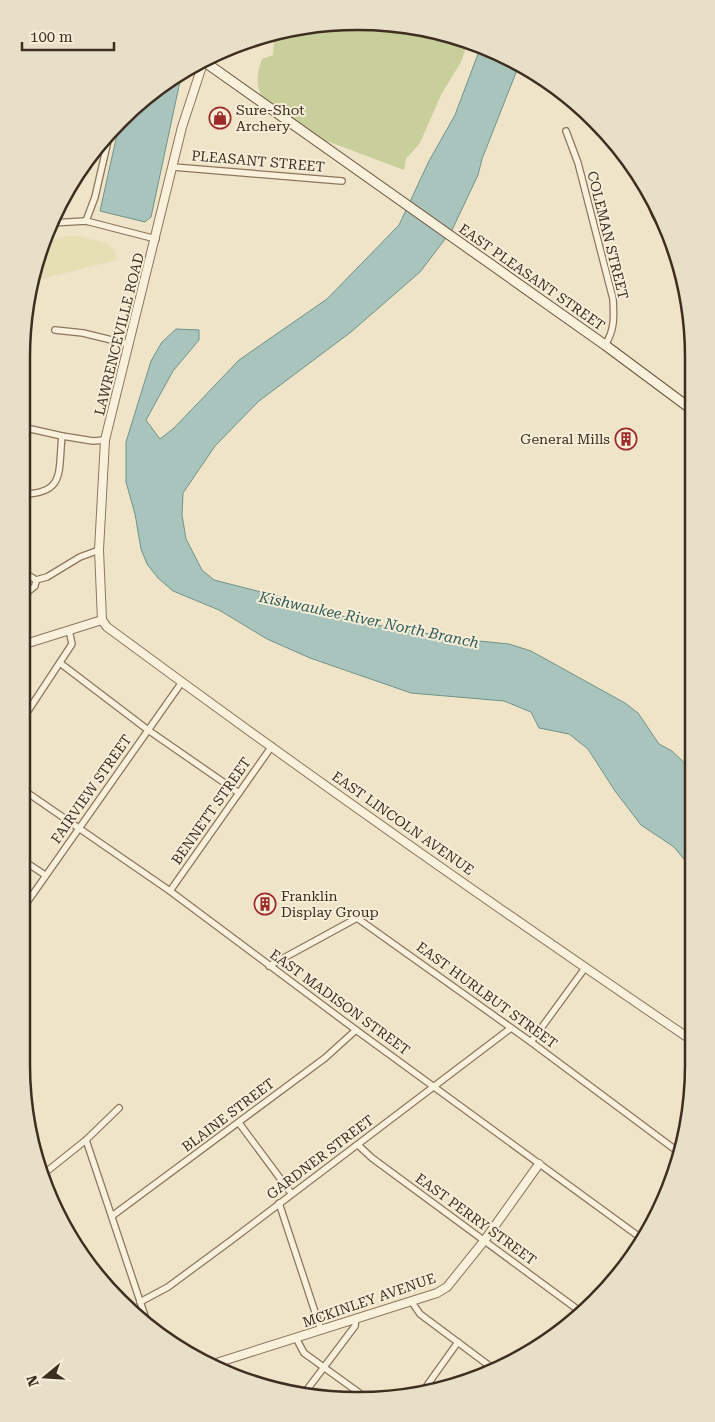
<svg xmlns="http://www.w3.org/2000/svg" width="715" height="1422" font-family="'Roboto Serif',serif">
<rect width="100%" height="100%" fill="#f0e4c8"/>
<polygon fill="#e6deb5" points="74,235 106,243 114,250 117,260 38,280 30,289 33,271 44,240"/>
<path fill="#c8cf9b" d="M379,22L444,33L468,42L461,62L441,95L420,143L406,159L404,170L324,140L266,101C254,89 257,73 262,59L273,55L274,39C300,17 347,23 379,22Z"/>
<g fill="#a9c4bc" stroke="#6f938a">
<polygon points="481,46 506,56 519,65 482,159 478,175 452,230 420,272 351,332 259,401 215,446 183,493 182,515 186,539 202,570 214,580 281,597 365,623 459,639 509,644 531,651 625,703 638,713 659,744 672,751 692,770 692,869 674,847 641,825 615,791 588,749 569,734 539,728 531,712 504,701 411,693 310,658 267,639 219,610 173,591 158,578 147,564 141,549 135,514 126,482 126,442 151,361 162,342 176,329 199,330 199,340 173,371 146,420 160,439 174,428 239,360 327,299 399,225 429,161 455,115"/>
<polygon points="182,72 151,217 145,222 100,211 120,121 136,105"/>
</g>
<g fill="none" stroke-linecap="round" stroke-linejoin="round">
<g stroke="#8c765c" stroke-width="8">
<g id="minor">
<path d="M566,131L578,163L613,299C614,316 615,330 605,345"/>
<polyline points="173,167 342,181"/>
<polyline points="86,221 95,197 110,132"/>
<polyline points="51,223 86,221 156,239"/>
<polyline points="55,330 83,333 128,344"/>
<polyline points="62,436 93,441 105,440"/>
<path d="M22,494C66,494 58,471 62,436L22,427"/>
<polyline points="36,580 47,577 80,557 99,550"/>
<polyline points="22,590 29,591 35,586 36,580 22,571"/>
<polyline points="60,663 148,730 239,793"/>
<polyline points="22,720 72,644 69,630"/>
<polyline points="22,789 170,891 356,1030 641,1238"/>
<polyline points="21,859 45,875"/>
<polyline points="170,891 272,746"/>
<polyline points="21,911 182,682"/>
<polyline points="269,966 357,918 531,1042 681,1154"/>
<polyline points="531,1042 585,968"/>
<polyline points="239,1123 291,1193"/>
<polyline points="86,1140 147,1322"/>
<polyline points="358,1145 372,1158 581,1312"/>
<polyline points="41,1176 86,1140 119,1108"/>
<polyline points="279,1203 321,1330"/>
<polyline points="112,1216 325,1058 356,1030"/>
<polyline points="411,1301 420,1314 495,1370"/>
<polyline points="140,1302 168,1287 233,1239 511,1028"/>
<polyline points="296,1338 304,1353 365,1397"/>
<polyline points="423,1391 458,1342"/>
<polyline points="303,1395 355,1326 356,1319"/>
</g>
</g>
<g stroke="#8c765c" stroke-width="10">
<g id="tertiary">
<path d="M102,620L107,627C299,769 495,907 693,1041"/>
<polyline points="102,620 99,550 105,440 182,127 204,60"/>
<polyline points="22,645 102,620"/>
<polyline points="210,1365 437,1293 447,1287 484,1241 539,1164"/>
</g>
</g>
<g stroke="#6e573f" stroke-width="11">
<polyline id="secondary" points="202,60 605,345 691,409"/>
</g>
<use href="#minor" stroke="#faf1dc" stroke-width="5.5"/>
<use href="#tertiary" stroke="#faf1dc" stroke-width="8"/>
<use href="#secondary" stroke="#faf1dc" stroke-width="9"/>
<g stroke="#3d2e20" stroke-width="4">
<polyline id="rail" points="639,178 653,215 676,257"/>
</g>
<use href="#rail" stroke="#f7eed8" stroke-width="2" stroke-dasharray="5.5" stroke-linecap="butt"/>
</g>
<defs>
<g id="shop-ring" transform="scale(1.125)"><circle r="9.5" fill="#f7eed8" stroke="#9d2b2b" stroke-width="1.5"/><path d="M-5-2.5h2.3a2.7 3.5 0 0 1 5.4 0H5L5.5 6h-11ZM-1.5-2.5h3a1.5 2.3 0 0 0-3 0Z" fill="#9d2b2b"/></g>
<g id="building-ring" transform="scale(1.125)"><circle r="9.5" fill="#f7eed8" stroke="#9d2b2b" stroke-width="1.5"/><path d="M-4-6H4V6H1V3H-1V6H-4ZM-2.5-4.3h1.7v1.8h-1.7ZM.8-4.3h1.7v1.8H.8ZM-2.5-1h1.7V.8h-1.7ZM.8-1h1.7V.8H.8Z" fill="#9d2b2b"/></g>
</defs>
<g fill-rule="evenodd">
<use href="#shop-ring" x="220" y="118"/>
<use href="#building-ring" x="626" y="439"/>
<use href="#building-ring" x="265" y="904"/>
</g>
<g text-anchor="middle" stroke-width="4" stroke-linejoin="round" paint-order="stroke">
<g font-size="14" fill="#3d2e20" stroke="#f7eed8" text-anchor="start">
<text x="236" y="115">Sure-Shot<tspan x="236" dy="16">Archery</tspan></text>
<text x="610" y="444" text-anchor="end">General Mills</text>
<text x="281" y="901">Franklin<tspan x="281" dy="16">Display Group</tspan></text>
</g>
<g font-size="14" fill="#3d2e20" stroke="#f7eed8">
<text transform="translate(258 161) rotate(5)" y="5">PLEASANT STREET</text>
<text transform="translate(608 235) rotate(76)" y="5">COLEMAN STREET</text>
<text transform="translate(532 277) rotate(35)" y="5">EAST PLEASANT STREET</text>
<text transform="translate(119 334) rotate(-76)" y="5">LAWRENCEVILLE ROAD</text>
<text transform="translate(91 789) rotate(-55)" y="5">FAIRVIEW STREET</text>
<text transform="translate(211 811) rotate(-55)" y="5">BENNETT STREET</text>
<text transform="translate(403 823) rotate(35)" y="5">EAST LINCOLN AVENUE</text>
<text transform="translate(487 995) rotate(36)" y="5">EAST HURLBUT STREET</text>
<text transform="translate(340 1002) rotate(36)" y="5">EAST MADISON STREET</text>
<text transform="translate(228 1115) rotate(-37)" y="5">BLAINE STREET</text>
<text transform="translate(320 1157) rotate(-37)" y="5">GARDNER STREET</text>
<text transform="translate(476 1219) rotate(36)" y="5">EAST PERRY STREET</text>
<text transform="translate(369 1300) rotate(-19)" y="5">MCKINLEY AVENUE</text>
</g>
<g font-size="15" font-style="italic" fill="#2f5c5a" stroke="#f7eed8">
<text transform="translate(369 620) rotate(12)" y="5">Kishwaukee River North Branch</text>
</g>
</g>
<path d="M0 0H715V1422H0ZM357 30H358A327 327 0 0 1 685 357V1065A327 327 0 0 1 358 1392H357A327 327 0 0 1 30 1065V357A327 327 0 0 1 357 30Z" fill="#e8dfc9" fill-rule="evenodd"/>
<path fill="none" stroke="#3d2e20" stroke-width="2.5" d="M357 30H358A327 327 0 0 1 685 357V1065A327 327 0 0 1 358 1392H357A327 327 0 0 1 30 1065V357A327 327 0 0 1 357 30Z"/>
<g transform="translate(45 1377) rotate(252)" stroke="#f7eed8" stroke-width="4" paint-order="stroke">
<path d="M0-4L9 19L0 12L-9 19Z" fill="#3d2e20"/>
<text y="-8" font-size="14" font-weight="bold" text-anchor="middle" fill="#3d2e20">N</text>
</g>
<path d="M22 42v8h92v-8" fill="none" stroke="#3d2e20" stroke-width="2.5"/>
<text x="30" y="42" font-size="15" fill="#3d2e20" stroke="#f7eed8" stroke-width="4" paint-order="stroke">100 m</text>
</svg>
